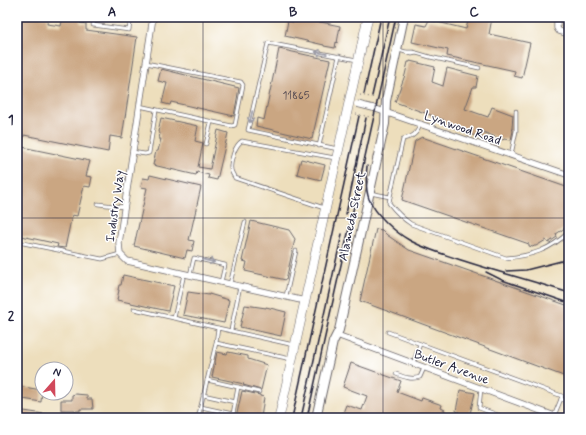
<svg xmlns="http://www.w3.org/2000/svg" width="586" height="435" font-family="Mynerve,sans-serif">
<rect width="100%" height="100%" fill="#fff"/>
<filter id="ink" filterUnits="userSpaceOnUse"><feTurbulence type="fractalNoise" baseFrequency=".025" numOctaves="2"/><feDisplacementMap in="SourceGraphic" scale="8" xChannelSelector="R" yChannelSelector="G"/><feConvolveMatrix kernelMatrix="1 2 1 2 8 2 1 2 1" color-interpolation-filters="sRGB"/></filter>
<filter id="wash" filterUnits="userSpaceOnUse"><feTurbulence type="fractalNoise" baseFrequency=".012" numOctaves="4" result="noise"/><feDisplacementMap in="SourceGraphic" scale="16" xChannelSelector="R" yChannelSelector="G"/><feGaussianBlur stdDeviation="0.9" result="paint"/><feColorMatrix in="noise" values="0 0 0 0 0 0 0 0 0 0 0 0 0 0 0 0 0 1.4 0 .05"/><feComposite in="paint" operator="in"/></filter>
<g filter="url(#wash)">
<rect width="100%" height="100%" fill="#eddebc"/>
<g id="blocks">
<g fill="#caa682">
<polygon points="21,17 48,17 47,24 61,26 63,17 81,17 80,23 86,24 86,30 137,37 122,138 110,136 108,152 24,135 22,147 90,161 86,176 92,177 90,187 84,186 77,216 72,215 65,248 57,247 58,244 17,235 17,44"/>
<polygon points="295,17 340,26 337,43 336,42 335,48 324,46 324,45 285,36 288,21 293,22"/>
<polygon points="469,17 491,17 492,18 489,34 530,43 522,78 514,76 515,71 447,56 448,50 412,42 416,24 426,26 429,20 466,29"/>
<polygon points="279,49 330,60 312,139 256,126 257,118 264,120"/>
<polygon points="410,61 435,67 432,82 443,86 447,68 478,76 476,87 473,87 465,109 488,117 492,107 513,115 512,128 513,131 511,140 504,139 503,140 483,132 481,138 443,124 444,120 395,102 405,75 408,62 410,62"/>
<polygon points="161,69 239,88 234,116 171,102 170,105 162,103 167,83 158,81"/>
<polygon points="161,118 198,126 195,141 203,143 198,167 210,169 218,130 228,133 217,180 208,178 209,175 197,172 196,175 153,165 156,151 158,151 161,139 159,139 160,133 158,132"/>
<polygon points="422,137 569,188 569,217 565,228 556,234 557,237 548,243 546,240 536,246 534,246 533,247 529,246 529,244 402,200 415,141"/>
<polygon points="301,159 325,165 321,180 297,174"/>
<polygon points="150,175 201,187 189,240 194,241 192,251 187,250 185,258 134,246 147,188 141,187 143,178 149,179"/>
<polygon points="251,221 289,230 295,239 286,280 245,271 247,262 242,261"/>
<polygon points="376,229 382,230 387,235 409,250 569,306 569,378 360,301"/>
<polygon points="123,275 174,286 168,311 117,300 119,290 118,290 119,285 121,285"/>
<polygon points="188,292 209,295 209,294 229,300 224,323 183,315"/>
<polygon points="245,305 266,308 266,307 286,312 281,336 240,327"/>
<polygon points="217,352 227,354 228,352 248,356 248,359 267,365 261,390 243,385 244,384 212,377"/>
<polygon points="351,363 401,381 397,392 421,401 422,398 442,405 441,408 445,410 442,418 341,418 346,405 362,410 367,396 343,387"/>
<polygon points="17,386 42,390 41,402 17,398"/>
<polygon points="460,390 475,393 469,418 457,418 459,412 456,411"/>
<polygon points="242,391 260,395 260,396 264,397 261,418 236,418"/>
<polygon points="75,394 87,395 87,399 92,399 93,409 80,409 80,411 75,411 75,410 61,410 61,400 72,400 72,395"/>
<polygon points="17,410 51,415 50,418 17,418"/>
</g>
</g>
</g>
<g filter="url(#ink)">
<use href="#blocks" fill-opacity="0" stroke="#696468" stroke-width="1"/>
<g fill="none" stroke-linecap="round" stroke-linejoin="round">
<g stroke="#696468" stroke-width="4.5">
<g id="lane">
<polyline points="94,17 93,25 129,30 131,17"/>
<polyline points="322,17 328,18 329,17"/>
<polyline points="437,17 452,20 453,17"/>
<polyline points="547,17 556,19"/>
<polyline points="399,50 412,54 416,53"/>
<polyline points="406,52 413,52 430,57 479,68"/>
<polyline points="139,106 232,126 235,125 243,85 241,82 146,63"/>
<polyline points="206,144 211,122"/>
<polyline points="319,146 339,56"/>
<polyline points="338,149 248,130 268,43 357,60"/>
<polyline points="132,152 145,154 149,153 156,110"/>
<polyline points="511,155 516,131 516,111"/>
<path d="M370,193L390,197L403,139C413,137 417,134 421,123"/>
<path d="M390,197L389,203C396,212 402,218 411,224L506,258C531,256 550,250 569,232"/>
<polyline points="98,204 124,207"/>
<path d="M324,208L235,178C234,176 231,172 231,169C230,161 235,145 242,141L335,158"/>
<polyline points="23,243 102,259 120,254"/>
<polyline points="190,275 194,258 225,265 221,282"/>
<polyline points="230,284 245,222"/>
<polyline points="286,296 296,251"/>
<polyline points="134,309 218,328"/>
<polyline points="174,318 184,274"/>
<polyline points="231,330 240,286"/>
<polyline points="388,332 562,396 561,399"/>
<polyline points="291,359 216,343 218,328 294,345"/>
<polyline points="413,364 420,344"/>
<path d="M396,374C404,377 412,380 420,377L424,368"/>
<polyline points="238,387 259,392"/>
<polyline points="481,388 479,408 506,418"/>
<polyline points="203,395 235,402"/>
<polyline points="201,407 233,414 238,387 207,380"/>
<polyline points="554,416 561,399 569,402"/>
<polyline points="198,418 216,343"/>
</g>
</g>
<g stroke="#696468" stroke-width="7">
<g id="street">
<polyline points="153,17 119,243 120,254 127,261 132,262 305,301"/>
<polyline points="557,17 557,28 559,31 565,33"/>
<polyline points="373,108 569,175"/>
<polyline points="337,335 560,418"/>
</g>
</g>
<g stroke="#696468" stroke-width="10">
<polyline id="secondary" points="316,418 333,342 339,330 385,124 386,101 404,17"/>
</g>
<g stroke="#696468" stroke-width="10">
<polyline id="primary" points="279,418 368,17"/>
</g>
<g stroke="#696468" stroke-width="1" stroke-dasharray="1 3" stroke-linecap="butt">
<polyline points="360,95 375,98"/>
<polyline points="356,114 370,117"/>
</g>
<use href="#lane" stroke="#fff" stroke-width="3"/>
<use href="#street" stroke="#fff" stroke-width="5.5"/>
<use href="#secondary" stroke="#fff" stroke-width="8"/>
<use href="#primary" stroke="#fff" stroke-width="9"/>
<g stroke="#22223b" stroke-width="1.5">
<polyline points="364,94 381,17"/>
<polyline points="372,96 390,17"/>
<path d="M367,166C366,176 366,191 369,199C376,215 395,232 409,240C423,248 440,253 455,258C493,271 531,280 569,293"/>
<polyline points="346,214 366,118"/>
<polyline points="506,271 526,270 569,259"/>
<polyline points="486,272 502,280 569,303"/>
<polyline points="292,418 359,116"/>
<polyline points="301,418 342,234"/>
<polyline points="307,418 396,17"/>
</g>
<g stroke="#696468" stroke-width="7" stroke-linecap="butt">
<polyline id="street-bridge" points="357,104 373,108"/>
</g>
<use href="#street-bridge" stroke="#fff" stroke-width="5.5"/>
</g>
<defs><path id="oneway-shaft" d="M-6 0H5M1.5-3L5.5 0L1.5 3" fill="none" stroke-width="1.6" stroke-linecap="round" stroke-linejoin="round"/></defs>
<g stroke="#9c9ca7">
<use href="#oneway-shaft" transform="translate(321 53) rotate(-169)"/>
<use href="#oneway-shaft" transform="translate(251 117) rotate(103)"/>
<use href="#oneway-shaft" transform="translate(209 261) rotate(13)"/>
</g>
</g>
<path fill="none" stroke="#22223b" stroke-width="1" stroke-opacity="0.55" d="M203,17V418M383,17V418M17,218H569"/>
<g text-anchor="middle" stroke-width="3" stroke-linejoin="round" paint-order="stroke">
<g font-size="11" fill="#4c434d">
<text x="296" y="99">11865</text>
</g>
<g font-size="13" fill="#22223b" stroke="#fff">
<text transform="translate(463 127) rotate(19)" y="5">Lynwood Road</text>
<text transform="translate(114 206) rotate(-82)" y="5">Industry Way</text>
<text transform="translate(351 216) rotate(-78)" y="5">Alameda Street</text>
<text transform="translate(452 366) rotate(20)" y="5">Butler Avenue</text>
</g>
</g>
<rect width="586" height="435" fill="none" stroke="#fff" stroke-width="44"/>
<g transform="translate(54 381) rotate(20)"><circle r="19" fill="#ffffff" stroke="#a7a7b1"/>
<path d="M0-3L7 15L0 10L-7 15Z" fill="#d1495b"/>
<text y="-6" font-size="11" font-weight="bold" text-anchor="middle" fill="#22223b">N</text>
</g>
<rect x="22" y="22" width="542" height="391" fill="none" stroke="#22223b" stroke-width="1.5"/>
<g font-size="13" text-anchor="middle" font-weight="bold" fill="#22223b">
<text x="112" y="16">A</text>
<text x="293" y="16">B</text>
<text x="474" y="16">C</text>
<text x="11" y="124">1</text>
<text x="11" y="320">2</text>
</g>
</svg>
